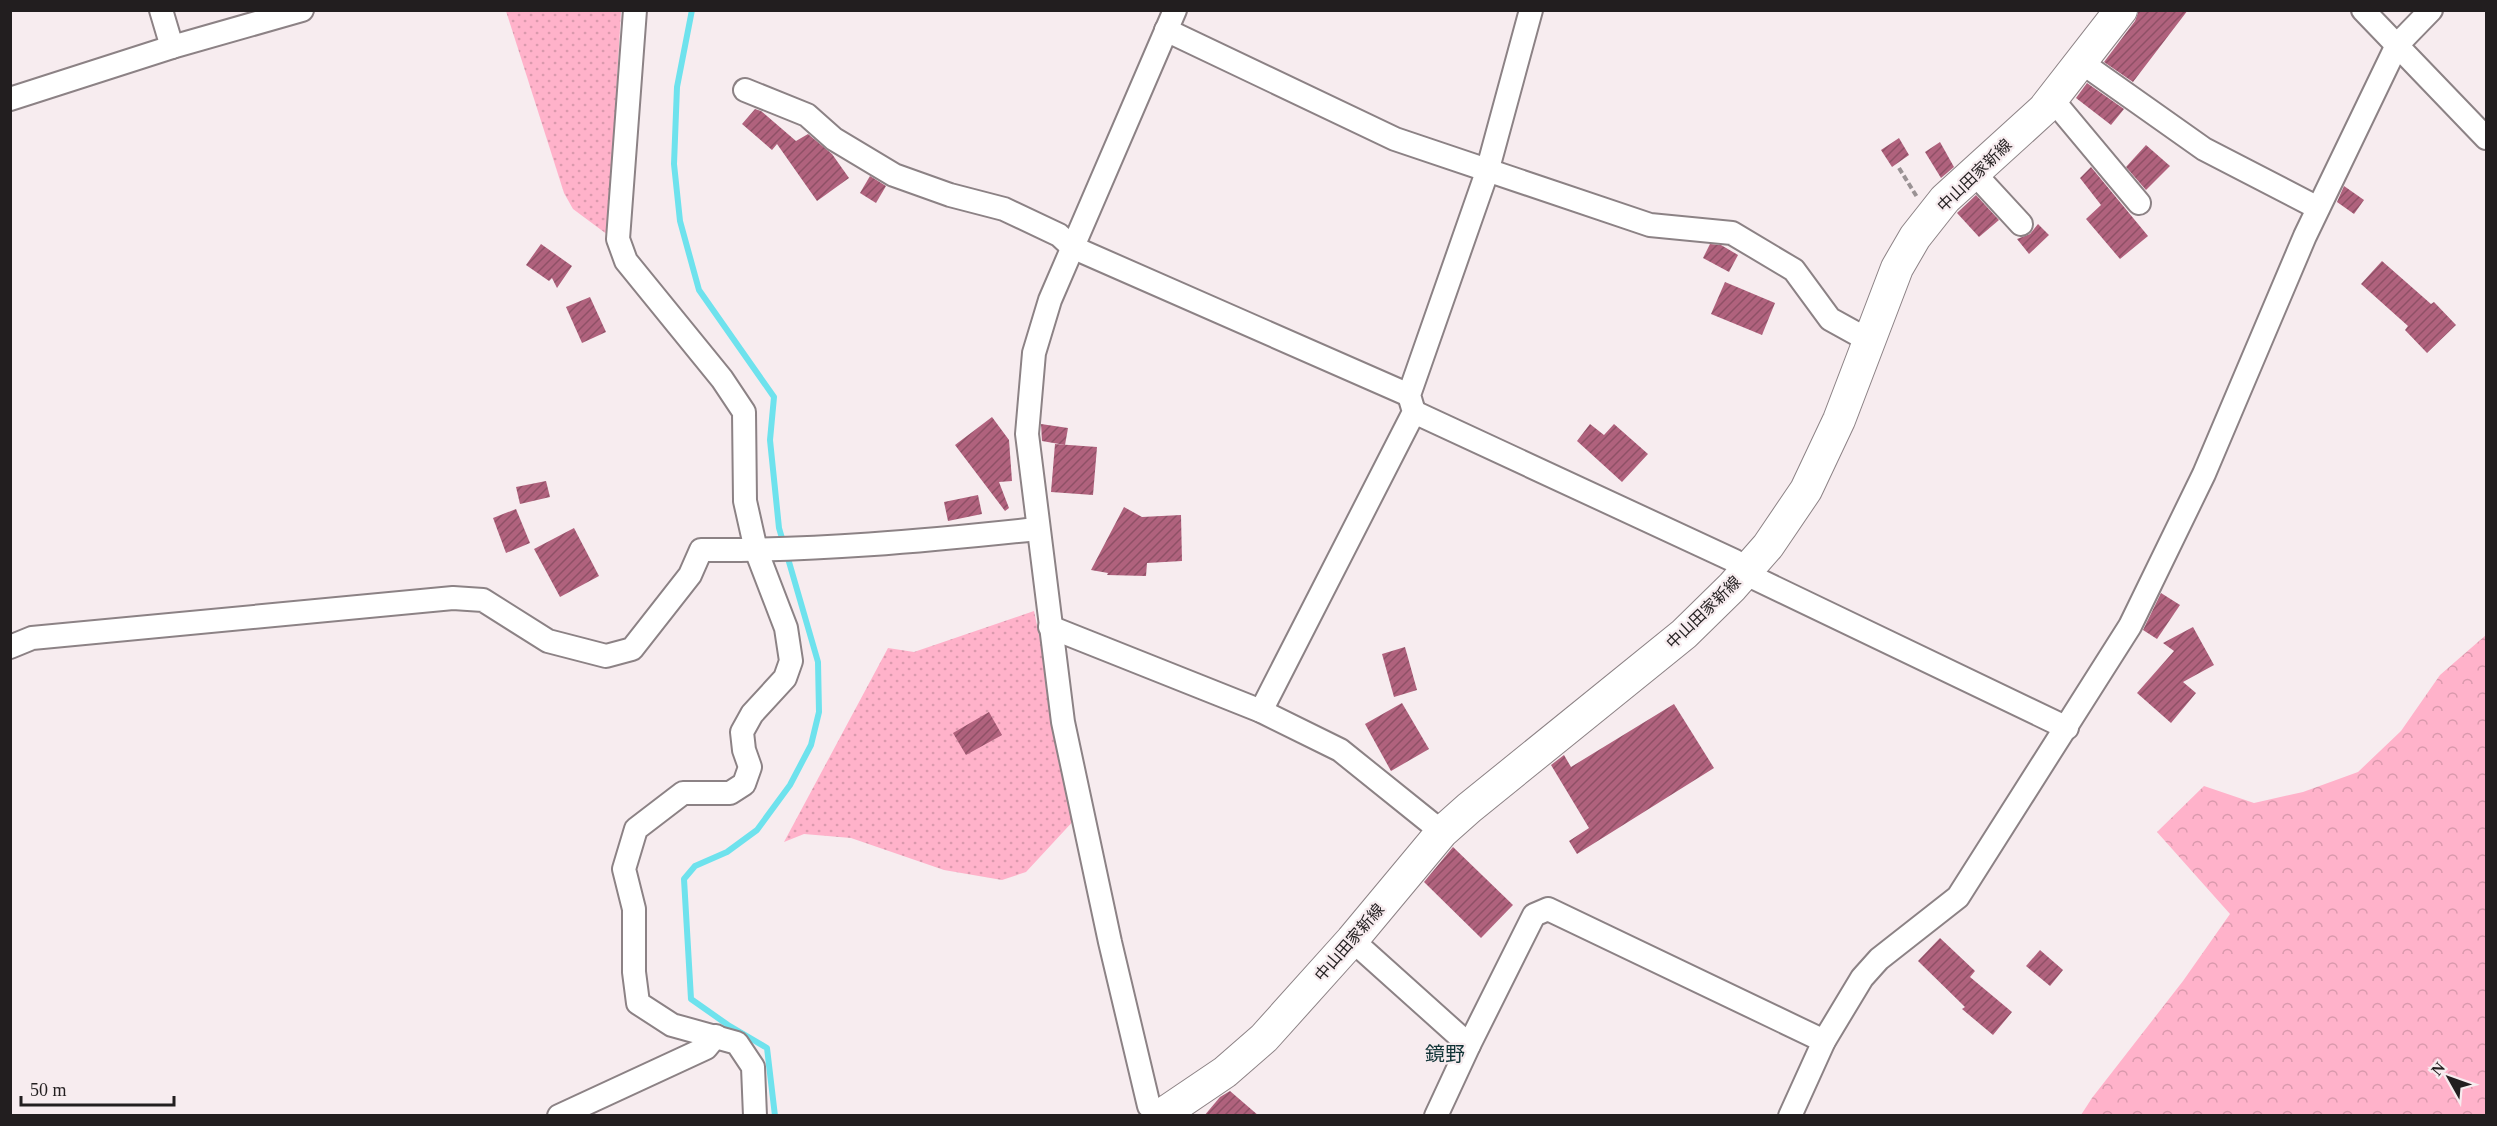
<svg xmlns="http://www.w3.org/2000/svg" width="2497" height="1126" font-family="'Times New Roman','Noto Sans JP',serif">
<defs>
<pattern id="grass-dots" width="8" height="8" patternUnits="userSpaceOnUse" patternTransform="scale(1.5)"><rect width="8" height="8" fill="#ffb2ca"/><path d="M2 2h.1M6 6h.1" fill="none" stroke="#da99ad" stroke-width="1.8" stroke-linecap="round"/></pattern>
<pattern id="forest-crowns" width="20" height="18" patternUnits="userSpaceOnUse" patternTransform="scale(1.5)"><rect width="20" height="18" fill="#ffb2ca"/><path d="M2 6a3 3 0 1 1 6 0M12 15a3 3 0 1 1 6 0" fill="none" stroke="#da99ad"/></pattern>
<pattern id="building-hatch" width="6" height="6" patternUnits="userSpaceOnUse" patternTransform="scale(1.5)"><rect width="6" height="6" fill="#b0627d"/><path d="M-1 1l2-2M0 6l6-6M5 7l2-2" fill="none" stroke="#8f5066"/></pattern>
</defs>
<rect width="100%" height="100%" fill="#f7ecef"/>
<g fill="url(#grass-dots)">
<polygon points="506,11 621,11 608,235 573,209 564,193"/>
<polygon points="1034,611 1077,817 1026,872 1002,880 944,870 851,838 804,834 784,842 888,648 914,652"/>
</g>
<polygon fill="url(#forest-crowns)" points="2486,635 2486,1115 2081,1115 2092,1098 2183,981 2230,914 2157,832 2204,786 2254,803 2303,792 2358,772 2401,731 2440,675"/>
<g fill="none" stroke-linecap="round" stroke-linejoin="round">
<g stroke="#6ee2ed" stroke-width="6">
<polyline points="692,10 677,87 674,164 680,221 699,290 774,397 770,440 779,528 784,545"/>
<polyline points="775,1116 767,1048 728,1025 691,999 684,879 695,866 727,852 757,830 790,785 811,745 819,712 818,662 787,555"/>
</g>
</g>
<g fill="url(#building-hatch)">
<polygon points="2139,10 2188,10 2133,82 2104,62 2135,21"/>
<polygon points="2087,83 2124,109 2111,125 2076,98"/>
<polygon points="755,109 761,111 796,141 808,134 832,154 849,178 817,201 777,144 772,150 742,124"/>
<polygon points="1899,138 1909,155 1892,167 1881,150"/>
<polygon points="1940,142 1954,167 1941,178 1925,152"/>
<polygon points="2146,145 2170,166 2146,190 2126,167"/>
<polygon points="2091,167 2148,236 2120,259 2086,219 2101,205 2080,178"/>
<polygon points="870,176 886,186 876,203 860,193"/>
<polygon points="2344,186 2364,200 2354,214 2337,202"/>
<polygon points="1976,195 1999,220 1979,237 1957,213"/>
<polygon points="2038,224 2049,235 2029,254 2017,239 2030,234"/>
<polygon points="541,244 572,266 557,288 552,278 549,281 526,265"/>
<polygon points="1710,244 1721,245 1738,255 1729,272 1703,258"/>
<polygon points="2382,261 2431,304 2434,302 2456,325 2427,353 2405,330 2408,326 2361,284"/>
<polygon points="1725,282 1775,303 1762,335 1711,314"/>
<polygon points="590,297 606,332 582,343 566,307"/>
<polygon points="992,417 1009,440 1012,481 999,482 1009,508 1005,511 955,445"/>
<polygon points="1041,424 1068,428 1065,445 1042,441"/>
<polygon points="1590,424 1604,435 1614,424 1648,454 1622,482 1577,441"/>
<polygon points="1055,444 1097,447 1093,495 1051,492"/>
<polygon points="546,481 550,497 520,504 516,487"/>
<polygon points="978,495 982,514 948,521 944,502"/>
<polygon points="1124,507 1142,517 1181,515 1182,561 1147,563 1146,576 1107,575 1108,573 1091,570"/>
<polygon points="516,509 530,543 506,553 493,518"/>
<polygon points="574,528 599,576 560,597 534,549"/>
<polygon points="2161,593 2180,605 2157,639 2143,630"/>
<polygon points="2193,627 2214,665 2183,682 2196,693 2171,723 2137,693 2174,651 2163,643"/>
<polygon points="1405,647 1417,690 1394,697 1382,654"/>
<polygon points="1402,703 1429,749 1391,771 1365,724"/>
<polygon points="1674,704 1714,768 1577,854 1569,841 1589,828 1551,765 1564,755 1571,767"/>
<polygon points="989,712 1002,735 966,755 953,733"/>
<polygon points="1453,847 1513,905 1481,938 1424,882"/>
<polygon points="1940,938 1975,971 1970,977 2012,1012 1993,1035 1962,1009 1965,1007 1918,961"/>
<polygon points="2040,950 2063,970 2050,986 2026,966"/>
<polygon points="1230,1091 1259,1116 1204,1116 1220,1097"/>
</g>
<g fill="none" stroke-linecap="round" stroke-linejoin="round">
<g stroke="#8c8285" stroke-width="26">
<g id="minor">
<polyline points="161,10 172,47"/>
<polyline points="635,10 618,239 626,261 722,379 744,412 745,501 756,550 786,628 791,661 785,678 752,714 742,732 744,750 750,767 744,784 730,793 683,793 636,829 624,869 634,909 634,972 638,1003 672,1025 737,1043 753,1067 755,1116"/>
<polyline points="2363,10 2486,138"/>
<polyline points="1166,30 1395,139 1650,225 1732,233 1794,270 1830,319 1868,340"/>
<polyline points="2081,62 2204,149 2318,208"/>
<polyline points="745,90 807,115 834,139 894,175 950,195 1004,209 1059,235 1072,247 1409,395"/>
<polyline points="10,99 172,47 302,10"/>
<polyline points="2052,99 2139,203"/>
<polyline points="1974,173 2021,224"/>
<polyline points="1414,412 1735,561 1744,573 2067,728"/>
<polyline points="1050,627 1261,711 1340,750 1442,832"/>
<path d="M10,647L32,638L453,598L483,600L548,641L606,656L632,649L690,575L701,550C814,551 925,541 1037,529"/>
<polyline points="1261,711 1414,412 1409,395 1487,172 1531,10"/>
<polyline points="1352,940 1469,1045 1436,1116"/>
<polyline points="1469,1045 1534,915 1548,909 1824,1041"/>
<polyline points="559,1116 706,1048 716,1036"/>
<polyline points="1168,1116 1149,1106 1110,942 1063,722 1027,434 1034,353 1050,300 1175,10"/>
<polyline points="1790,1116 1824,1041 1862,978 1879,959 1958,897 2130,626 2204,474 2305,236 2397,45 2431,10"/>
</g>
</g>
<g stroke="#8c8285" stroke-width="34">
<polyline id="secondary" points="1160,1116 1225,1072 1264,1038 1352,940 1442,832 1469,808 1684,634 1732,587 1768,546 1806,490 1839,420 1897,268 1915,237 1945,199 2044,109 2121,10"/>
</g>
<polyline stroke="#9a9294" stroke-width="4" stroke-dasharray="6 3" stroke-linecap="butt" points="1899,168 1917,197"/>
<use href="#minor" stroke="#fff" stroke-width="22"/>
<use href="#secondary" stroke="#fff" stroke-width="32"/>
</g>
<g text-anchor="middle" stroke-width="4.5" stroke-linejoin="round" paint-order="stroke">
<g font-size="16" fill="#221e1f" stroke="#f7ecef">
<text transform="translate(1974 175) rotate(-44)" y="6">中山田家新線</text>
<text transform="translate(1703 612) rotate(-44)" y="6">中山田家新線</text>
<text transform="translate(1349 942) rotate(-49)" y="6">中山田家新線</text>
</g>
<g font-size="20" fill="#113437" stroke="#f7ecef">
<text x="1445" y="1061">鏡野</text>
</g>
</g>
<rect width="2497" height="1126" fill="none" stroke="#221e1f" stroke-width="24"/>
<g transform="translate(2449 1078) rotate(310)" stroke="#f7ecef" stroke-width="4.5" paint-order="stroke">
<path d="M0-4.5L10 22L0 15L-10 22Z" fill="#221e1f"/>
<text y="-9" font-size="16" font-weight="bold" text-anchor="middle" fill="#221e1f">N</text>
</g>
<path d="M21 1096v9h153v-9" fill="none" stroke="#221e1f" stroke-width="3"/>
<text x="30" y="1096" font-size="18" fill="#221e1f" stroke="#f7ecef" stroke-width="4.5" paint-order="stroke">50 m</text>
</svg>
